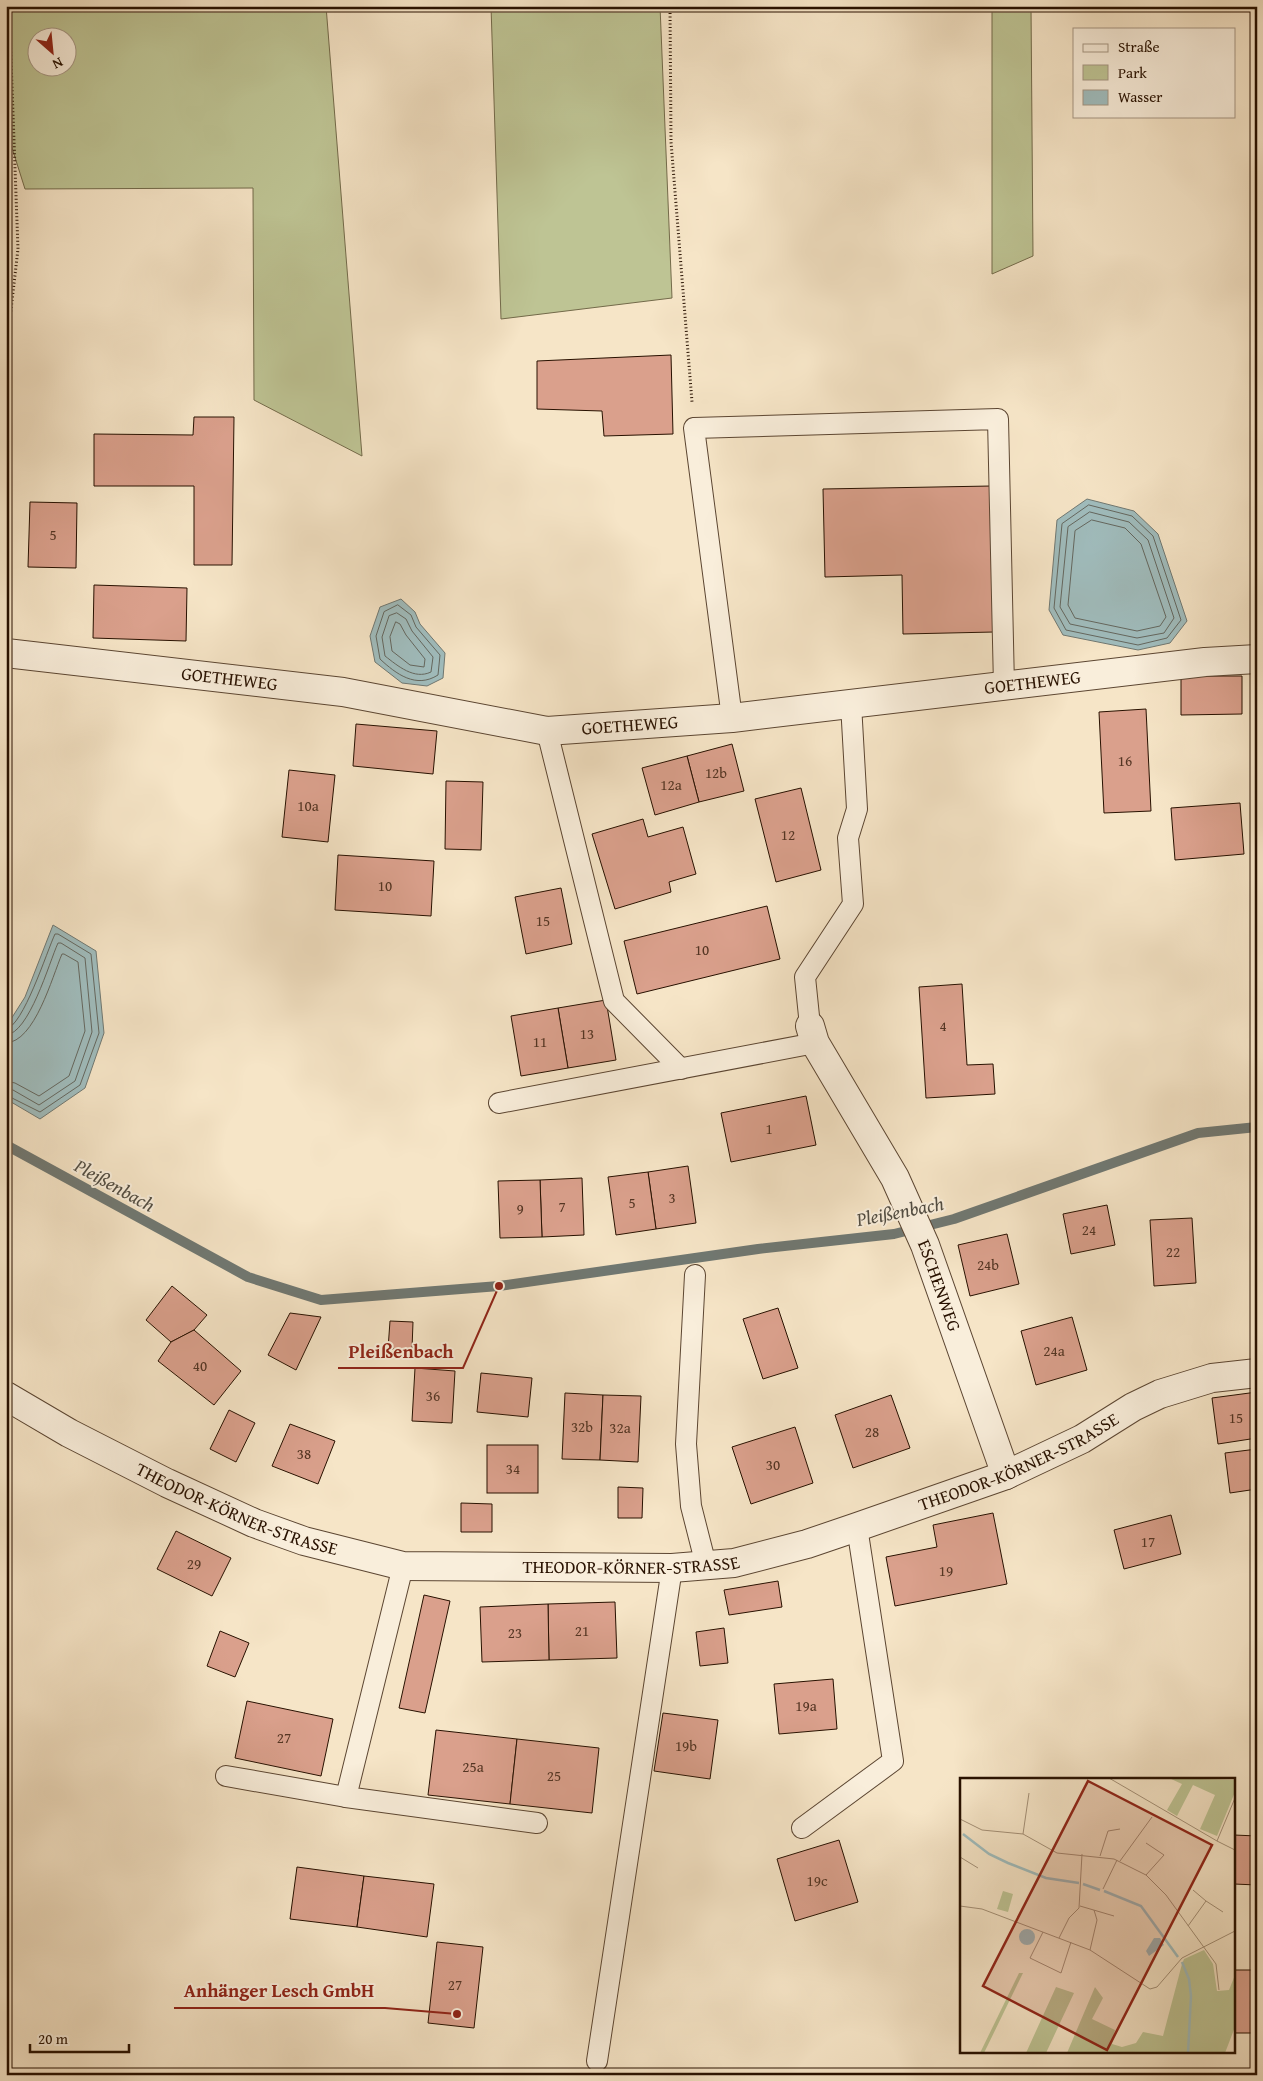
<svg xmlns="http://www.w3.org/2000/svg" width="1263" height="2081" font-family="'Gentium Book Plus',serif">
<rect width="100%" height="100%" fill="#f6e5c7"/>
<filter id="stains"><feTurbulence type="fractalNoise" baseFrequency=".004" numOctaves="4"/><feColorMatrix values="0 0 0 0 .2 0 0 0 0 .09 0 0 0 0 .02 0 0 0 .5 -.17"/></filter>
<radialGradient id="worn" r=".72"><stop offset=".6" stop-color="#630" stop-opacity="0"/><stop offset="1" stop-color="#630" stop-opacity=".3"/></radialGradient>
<g fill="#bec494" stroke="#736a4a" fill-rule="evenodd">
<path d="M6,6H326L362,456L254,400L253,188L25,189L6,129ZM38,38H68V68H38Z"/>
<polygon points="491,6 660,6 672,298 501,319"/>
<polygon points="992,6 1031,6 1033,256 992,274"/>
</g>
<g fill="#a0bdbe" stroke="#707872">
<polygon points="1087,499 1134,511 1158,534 1187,621 1170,643 1138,650 1063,635 1049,610 1057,520"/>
<polygon points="401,599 415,612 420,624 445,653 443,678 427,686 402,683 375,662 370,636 380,607"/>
<polygon points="53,925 96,951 104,1033 85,1088 40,1119 6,1099 6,1027 25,997"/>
</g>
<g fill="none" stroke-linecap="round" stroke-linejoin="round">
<g stroke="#64675f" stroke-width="1">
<polygon points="1089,505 1132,516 1153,536 1181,620 1167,638 1138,645 1066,630 1054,608 1062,524"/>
<polygon points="1090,512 1129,522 1148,540 1174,618 1164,633 1137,638 1070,624 1060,607 1068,527"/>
<polygon points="1092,520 1125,528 1141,544 1166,617 1160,626 1137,631 1075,618 1068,605 1075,531"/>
<path d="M398,605L411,615L416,627L440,655L438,675C416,689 396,674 380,659L376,636L384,612Z"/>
<path d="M397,613L406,619L412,631L433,657L431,672C414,680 398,666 385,656L382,637L389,616Z"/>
<polygon points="396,622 400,624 406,635 425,659 424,667 410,665 392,651 390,637"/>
<path d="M6,1029C23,1027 47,951 55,934H58L91,954L99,1033L80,1085L40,1112L6,1095"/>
<path d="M6,1035C29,1034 49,963 58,943H61L85,958L92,1032L75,1081L39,1105L13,1090L6,1089"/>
<path d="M6,1043C35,1042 52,977 62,954H64L78,962L85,1031L69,1076L39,1096L15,1083L6,1081"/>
</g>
<polyline stroke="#707872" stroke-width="10" points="6,1145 248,1277 321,1300 499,1286 758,1249 894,1234 954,1219 1198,1133 1257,1127"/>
</g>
<g fill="#daa08c" stroke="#281100">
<polygon points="671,355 673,434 604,436 602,411 537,409 537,361"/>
<polygon points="194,417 234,417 232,565 194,565 194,486 94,486 94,434 193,435"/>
<polygon points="991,486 994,632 903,634 902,575 825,577 823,489"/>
<polygon points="30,502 77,503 76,568 28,567"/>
<polygon points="94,585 187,588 186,641 93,638"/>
<polygon points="1181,676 1242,676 1242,714 1181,715"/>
<polygon points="1146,709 1151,811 1104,813 1099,712"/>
<polygon points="356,724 437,731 433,774 353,766"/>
<polygon points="732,744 744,791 699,802 687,756"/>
<polygon points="687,756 699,802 655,815 642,768"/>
<polygon points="289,770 335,775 328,842 282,837"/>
<polygon points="446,781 483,782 481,850 445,849"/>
<polygon points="801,788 821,870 776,882 755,799"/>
<polygon points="1240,803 1244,854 1175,860 1171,808"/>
<polygon points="643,819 648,837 683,827 696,874 669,882 671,892 615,909 592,834"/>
<polygon points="338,855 434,861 431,916 335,910"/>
<polygon points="561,888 572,944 526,954 515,897"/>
<polygon points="767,906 780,959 637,994 624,941"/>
<polygon points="962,984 967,1065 993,1064 995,1094 926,1098 919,987"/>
<polygon points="606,1000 616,1060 568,1068 558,1008"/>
<polygon points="558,1008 568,1068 521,1076 511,1016"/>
<polygon points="806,1096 816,1145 731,1162 721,1113"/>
<polygon points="688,1166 696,1223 656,1229 648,1172"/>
<polygon points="648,1172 656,1229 616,1235 608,1177"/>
<polygon points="582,1178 584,1235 542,1237 540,1180"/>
<polygon points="540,1180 542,1237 500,1238 498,1181"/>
<polygon points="1107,1205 1115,1245 1071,1254 1063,1214"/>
<polygon points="1192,1218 1196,1283 1154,1286 1150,1220"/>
<polygon points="1007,1234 1019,1284 970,1296 958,1245"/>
<polygon points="172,1286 207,1315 194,1330 171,1342 146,1320"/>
<polygon points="778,1308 798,1368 763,1379 743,1319"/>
<polygon points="290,1313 321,1317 296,1370 268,1355"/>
<polygon points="1072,1317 1087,1370 1036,1385 1021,1331"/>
<polygon points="390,1321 413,1322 412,1349 388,1349"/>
<polygon points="194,1330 241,1371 214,1405 158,1361 171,1342"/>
<polygon points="415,1368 455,1371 452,1423 412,1421"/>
<polygon points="481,1373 532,1378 528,1417 477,1412"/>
<polygon points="1257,1392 1257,1438 1218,1444 1212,1398"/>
<polygon points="565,1393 603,1395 600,1460 562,1459"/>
<polygon points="603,1395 641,1396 638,1462 600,1460"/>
<polygon points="891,1395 910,1448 853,1468 835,1415"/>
<polygon points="229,1410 255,1423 236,1462 210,1449"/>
<polygon points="290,1424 335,1441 318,1484 272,1466"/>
<polygon points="795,1427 813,1483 751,1504 732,1447"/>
<rect x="487" y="1445" width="51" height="48"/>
<polygon points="1257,1449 1257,1489 1230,1493 1225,1453"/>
<polygon points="618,1487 643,1488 642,1518 618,1518"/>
<polygon points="461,1503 492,1504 492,1532 461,1532"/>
<polygon points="993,1513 1007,1584 895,1606 886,1557 937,1547 933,1525"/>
<polygon points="1171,1515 1181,1554 1124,1569 1114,1530"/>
<polygon points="176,1531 231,1558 212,1596 157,1569"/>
<polygon points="778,1581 782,1607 729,1615 724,1590"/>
<polygon points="424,1595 450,1601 425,1713 399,1708"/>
<polygon points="615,1602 617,1658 549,1660 548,1604"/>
<polygon points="548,1604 549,1660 482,1662 480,1607"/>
<polygon points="724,1628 728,1663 700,1666 696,1632"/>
<polygon points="220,1631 249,1643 235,1677 207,1666"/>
<polygon points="833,1679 837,1729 779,1734 774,1684"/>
<polygon points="247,1701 333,1719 321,1776 235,1758"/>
<polygon points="663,1713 718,1720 710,1779 654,1771"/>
<polygon points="436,1730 517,1739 510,1804 428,1795"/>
<polygon points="517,1739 599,1748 592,1813 510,1804"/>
<polygon points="1234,1835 1257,1836 1257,1885 1234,1884"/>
<polygon points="839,1840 858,1902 795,1921 777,1859"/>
<polygon points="297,1867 364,1876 357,1927 290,1919"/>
<polygon points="364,1876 434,1884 427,1937 357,1927"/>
<polygon points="437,1942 483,1947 474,2028 428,2023"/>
<rect x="1234" y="1970" width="23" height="63"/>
</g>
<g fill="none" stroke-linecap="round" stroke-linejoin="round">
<g stroke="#5c4632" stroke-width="22">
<g id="service">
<polyline points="732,718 694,428 998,419 1004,686"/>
<polyline points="547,731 614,1001 681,1069"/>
<polyline points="810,1026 805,977 853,904 848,838 857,809 851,704"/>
<polyline points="499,1103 815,1043"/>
<polyline points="695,1275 686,1444 691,1506 706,1565"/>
<polyline points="403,1566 346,1797 537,1823"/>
<polyline points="226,1776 346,1797"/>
<polyline points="802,1828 893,1761 857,1527"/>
<polyline points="597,2061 672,1568"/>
</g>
</g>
<g stroke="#5c4632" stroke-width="30">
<g id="minor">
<path id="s1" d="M6,653L343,692L547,731L732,718L1205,662L1257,659"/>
<path id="s2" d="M810,1026L815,1043L895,1178L925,1245L1006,1475"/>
<path id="s3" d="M6,1396L69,1433L167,1483L254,1523L304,1541L403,1566L672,1568L734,1563L807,1544L857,1527L1006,1475L1082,1439L1133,1407L1160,1394L1212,1378L1257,1373"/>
</g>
</g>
<g stroke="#281100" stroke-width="3" stroke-dasharray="1 2.5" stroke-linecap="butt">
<polyline points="670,6 671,142 692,402"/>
<polyline points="6,353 18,249 9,6"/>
</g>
<use href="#service" stroke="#f9eedb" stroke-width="20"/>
<use href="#minor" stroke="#f9eedb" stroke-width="28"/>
</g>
<g text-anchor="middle" stroke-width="4" stroke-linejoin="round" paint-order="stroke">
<g font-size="15" fill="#543523">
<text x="53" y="540">5</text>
<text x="1125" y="766">16</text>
<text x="716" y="778">12b</text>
<text x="671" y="790">12a</text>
<text x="308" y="811">10a</text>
<text x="788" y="840">12</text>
<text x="385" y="891">10</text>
<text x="543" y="926">15</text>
<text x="702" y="955">10</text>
<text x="943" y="1031">4</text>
<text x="587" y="1039">13</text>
<text x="540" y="1047">11</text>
<text x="769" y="1134">1</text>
<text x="672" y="1203">3</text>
<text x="632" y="1208">5</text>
<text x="562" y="1212">7</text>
<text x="520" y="1214">9</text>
<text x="1089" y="1235">24</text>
<text x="1173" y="1257">22</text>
<text x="988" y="1270">24b</text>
<text x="1054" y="1356">24a</text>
<text x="200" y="1371">40</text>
<text x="433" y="1401">36</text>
<text x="1236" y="1423">15</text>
<text x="582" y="1432">32b</text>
<text x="620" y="1433">32a</text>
<text x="872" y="1437">28</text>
<text x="304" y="1459">38</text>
<text x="773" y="1470">30</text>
<text x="513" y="1474">34</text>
<text x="1148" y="1547">17</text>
<text x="194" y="1569">29</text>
<text x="946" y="1576">19</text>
<text x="582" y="1636">21</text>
<text x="515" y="1638">23</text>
<text x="806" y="1711">19a</text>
<text x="284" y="1743">27</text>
<text x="686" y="1751">19b</text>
<text x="473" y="1772">25a</text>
<text x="554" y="1781">25</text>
<text x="817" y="1886">19c</text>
<text x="455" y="1990">27</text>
</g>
<g font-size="18" fill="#281100" stroke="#f9eedb">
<text dy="6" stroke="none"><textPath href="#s1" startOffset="225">GOETHEWEG</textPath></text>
<text dy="6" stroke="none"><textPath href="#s1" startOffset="1035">GOETHEWEG</textPath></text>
<text dy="6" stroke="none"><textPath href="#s1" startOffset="630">GOETHEWEG</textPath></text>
<text dy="6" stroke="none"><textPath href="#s2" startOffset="291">ESCHENWEG</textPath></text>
<text dy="6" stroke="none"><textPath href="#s3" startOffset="1068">THEODOR-KÖRNER-STRASSE</textPath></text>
<text dy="6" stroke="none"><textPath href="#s3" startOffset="258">THEODOR-KÖRNER-STRASSE</textPath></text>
<text dy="6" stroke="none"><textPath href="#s3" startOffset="662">THEODOR-KÖRNER-STRASSE</textPath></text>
</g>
<g font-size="19" font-style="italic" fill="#524d42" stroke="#f9eedb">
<text transform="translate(115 1185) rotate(29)" y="7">Pleißenbach</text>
<text transform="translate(900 1211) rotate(-11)" y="7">Pleißenbach</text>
</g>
</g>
<g transform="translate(960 1778)">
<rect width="275" height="275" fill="#f6e5c7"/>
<path d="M209,0L275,2V14L257,58L240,51L255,17L233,7L217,38L207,32L222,6ZM43,113L53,116L48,134L37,131ZM244,172L253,186L257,213L269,212L275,197V249L265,275H107L135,209L143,220L132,241L155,252L152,266L162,269L176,265L183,254L203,258L222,186L224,181ZM59,195H63L24,275H20ZM96,209L114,215L86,275H66Z" fill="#bec494"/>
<path d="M59 159a8 8 0 1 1 16 0a8 8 0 1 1-16 0ZM194,160H200L204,167L189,178L186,173Z" fill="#a0bdbe"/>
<path fill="none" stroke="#a0bdbe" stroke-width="2.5" d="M3,56L29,76L48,85L86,100L119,105M123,106L140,112M144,113L181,128L218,179M222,184L229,201L231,218L228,275"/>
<path fill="none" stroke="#a49077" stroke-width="1" d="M149,0L257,63M0,41L22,52L63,56L97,75L154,81L186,97L206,117L256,186L259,212M63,56L69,15M257,63L275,20M257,63L275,72M186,65L204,77L186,97M140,78L148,53L160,51M0,79L18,90M160,83L192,39M143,111L157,82M246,123L263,134M0,128L22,131L130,172L190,211L197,209L222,180L275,153M120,128L154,138M228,148L246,123L233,112M83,154L70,180L101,195L111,164M99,160L109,140L119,130L122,76M130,172L137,142L134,132"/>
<path fill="#8f2418" fill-opacity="0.15" stroke="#8f2418" stroke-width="2.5" d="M128,3L252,67L147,272L23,208Z"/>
<rect width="275" height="275" fill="none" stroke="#281100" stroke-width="2.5"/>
</g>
<path fill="none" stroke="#8f2418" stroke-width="2" d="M499 1286L463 1368H338M457 2014L385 2008H174"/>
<g fill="#8f2418" stroke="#f9eedb" stroke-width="2">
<circle cx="499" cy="1286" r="5"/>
<circle cx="457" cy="2014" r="5"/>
</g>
<g font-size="19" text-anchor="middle" font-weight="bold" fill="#8f2418" stroke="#f9eedb" stroke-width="4" stroke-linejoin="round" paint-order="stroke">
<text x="401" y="1358">Pleißenbach</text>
<text x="279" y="1997">Anhänger Lesch GmbH</text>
</g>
<rect width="1263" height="2081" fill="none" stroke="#f6e5c7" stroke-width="25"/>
<rect x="8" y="8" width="1248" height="2066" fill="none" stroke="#281100" stroke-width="2.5"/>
<rect x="12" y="12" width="1238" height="2056" fill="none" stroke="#281100"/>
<rect x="1073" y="28" width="162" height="90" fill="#f9eedb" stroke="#a59683"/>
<rect x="1083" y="44" width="25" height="8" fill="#f9eedb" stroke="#a59683"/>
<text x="1118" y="52" font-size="15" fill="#281100">Straße</text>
<rect x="1083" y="65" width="25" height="15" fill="#bec494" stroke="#a59683"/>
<text x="1118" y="78" font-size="15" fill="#281100">Park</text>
<rect x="1083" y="90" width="25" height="15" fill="#a0bdbe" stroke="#a59683"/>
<text x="1118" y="102" font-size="15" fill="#281100">Wasser</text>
<g transform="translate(52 52) rotate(153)"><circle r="24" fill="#f9eedb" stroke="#a59683"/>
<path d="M0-4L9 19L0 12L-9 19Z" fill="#8f2418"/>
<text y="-8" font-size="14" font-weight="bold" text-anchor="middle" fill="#281100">N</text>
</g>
<path d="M30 2044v8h99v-8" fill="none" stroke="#281100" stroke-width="2.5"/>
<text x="38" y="2044" font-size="15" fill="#281100" stroke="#f9eedb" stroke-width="4" paint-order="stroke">20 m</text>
<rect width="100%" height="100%" filter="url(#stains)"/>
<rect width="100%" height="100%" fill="url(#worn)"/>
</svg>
